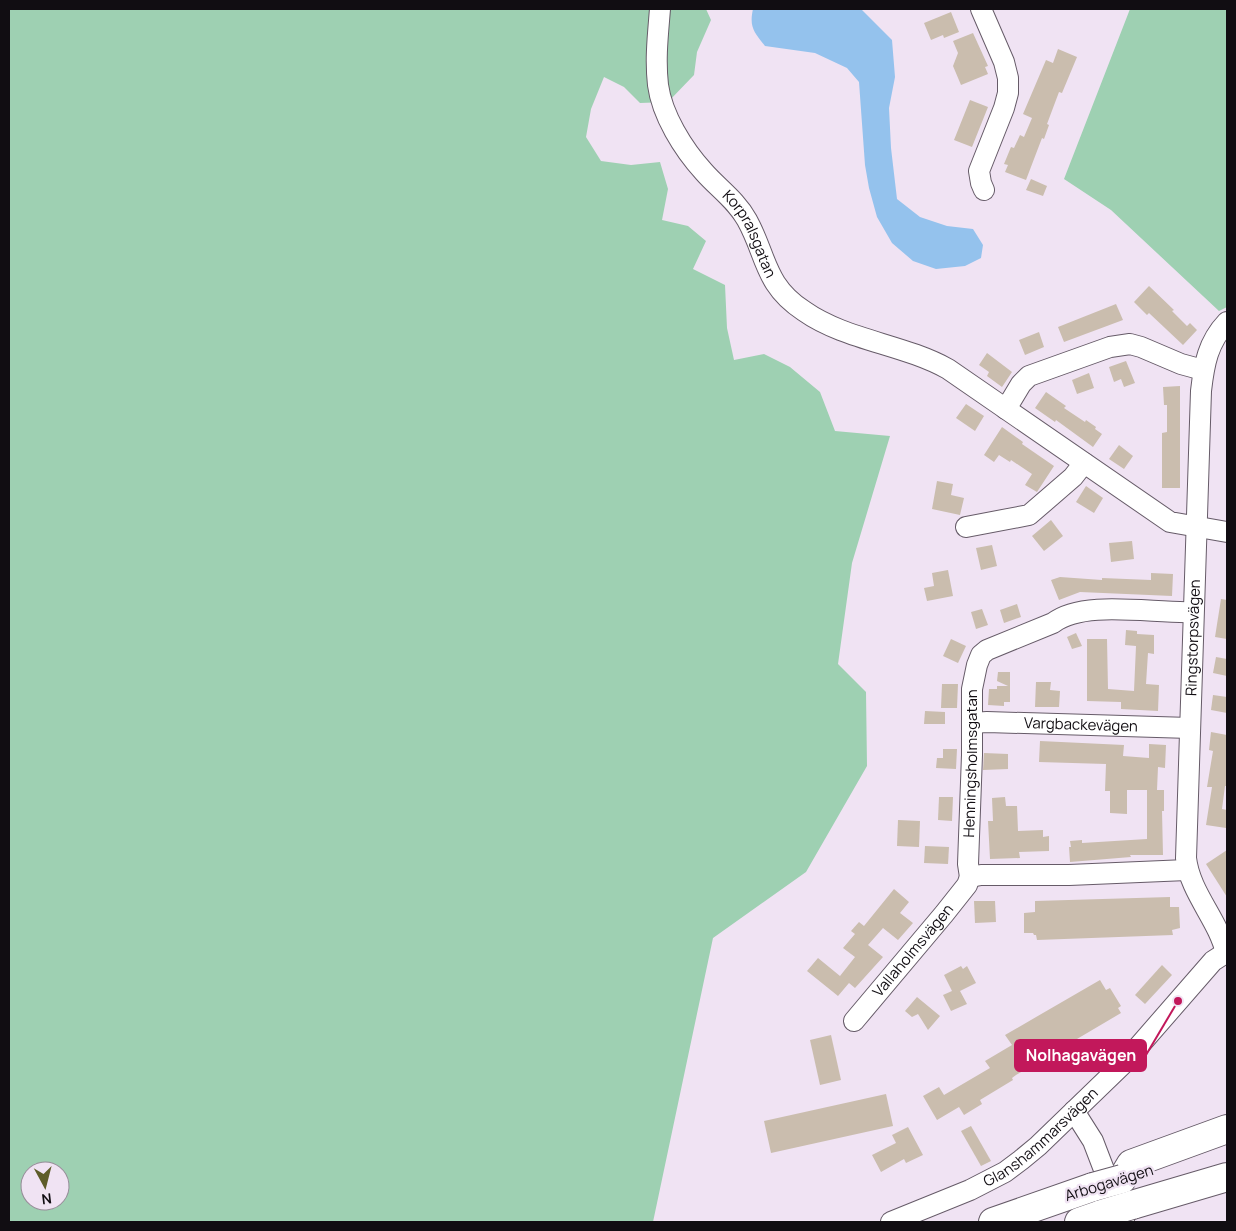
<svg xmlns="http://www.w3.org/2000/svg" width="1236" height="1231" font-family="Manrope,sans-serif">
<rect width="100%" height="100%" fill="#f0e3f3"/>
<g fill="#9ed0b2" fill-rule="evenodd">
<path d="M9,9H706L711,20L697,52L694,75L668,102L640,103L624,87L604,77L591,109L586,137L601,161L631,165L660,162L668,189L662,220L688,226L706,241L693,269L725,285L727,328L734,360L764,354L790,367L820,392L835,431L890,436L852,563L838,664L866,692L867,766L806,872L713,938L653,1222H9ZM30,1171H60V1201H30Z"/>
<polygon points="1130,9 1227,9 1227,307 1219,311 1111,210 1064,179"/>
</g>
<path fill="#94c2ed" d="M753,9H861L892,40L895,77L889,108L891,148L897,199L920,217L947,226L973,229L983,245L981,258L965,266L936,269L913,261L892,243L877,217L869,188L865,165L859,82L847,68L815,53L765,46C754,32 749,27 753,9Z"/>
<g fill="#cabdae">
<polygon points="951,12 959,32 944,38 943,35 931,40 924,23"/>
<polygon points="973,33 988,66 985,67 988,74 961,85 953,66 958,53 953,41"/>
<polygon points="1058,49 1077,57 1062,93 1059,92 1047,124 1049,125 1044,139 1042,138 1026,180 1005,172 1008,165 1004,164 1011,147 1014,148 1020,135 1024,137 1032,118 1023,114 1046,60 1053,63"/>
<polygon points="970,100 988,107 972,147 954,140"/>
<polygon points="1031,179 1047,186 1043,196 1026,190"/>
<polygon points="1149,286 1174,310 1172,311 1187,326 1190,323 1197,330 1183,345 1149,313 1147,315 1134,302"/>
<polygon points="1116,304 1123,320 1064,342 1058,327"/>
<polygon points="1039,332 1044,347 1025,355 1019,340"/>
<polygon points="987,353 1012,372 1002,387 987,376 989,372 979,365"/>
<polygon points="1126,361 1135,383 1124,387 1121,379 1114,382 1109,367"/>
<polygon points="1089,373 1094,388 1077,394 1072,380"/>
<polygon points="1180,386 1180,488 1162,488 1162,433 1167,432 1167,405 1164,405 1163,387"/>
<polygon points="1046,392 1066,406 1064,408 1085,422 1086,420 1096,427 1095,429 1102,434 1093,447 1056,420 1055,422 1035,408"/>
<polygon points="966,404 984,416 975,431 956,418"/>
<polygon points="1002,427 1023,442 1022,444 1054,466 1037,492 1025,485 1032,474 1011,460 1010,462 999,455 994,462 984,455"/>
<polygon points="1119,445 1133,456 1124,469 1109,459"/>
<polygon points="937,481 953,484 951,495 964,498 960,515 932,509"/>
<polygon points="1086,486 1103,498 1094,513 1076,502"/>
<polygon points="1051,520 1063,536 1044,551 1032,536"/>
<polygon points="1132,541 1134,559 1111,562 1109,543"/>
<polygon points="992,545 997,566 981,570 976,548"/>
<polygon points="948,570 953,596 927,601 924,588 934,586 932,573"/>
<polygon points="1151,573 1173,574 1172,596 1080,592 1059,600 1051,580 1060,577 1102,580 1102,578 1151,580"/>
<polygon points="1221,599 1227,600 1227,639 1215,637"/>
<polygon points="1017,604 1021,617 1004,623 1000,610"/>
<polygon points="982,609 988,625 976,629 971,612"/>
<polygon points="1126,630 1137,631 1137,634 1154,635 1154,654 1148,653 1146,684 1159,685 1158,711 1121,709 1121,702 1087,701 1087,639 1107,639 1108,689 1134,691 1136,646 1125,645"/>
<polygon points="1076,633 1082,646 1072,649 1067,637"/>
<polygon points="951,639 966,646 958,663 943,656"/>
<polygon points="1216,657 1227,659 1227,676 1213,673"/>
<polygon points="998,672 1010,672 1010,702 1004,702 1004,706 988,705 989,689 997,689 997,686 1008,686 997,681"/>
<polygon points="1036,682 1051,682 1050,690 1060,691 1059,707 1035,707"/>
<polygon points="942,684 958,684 957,708 941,708"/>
<polygon points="1213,695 1227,697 1227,713 1211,710"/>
<polygon points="925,711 945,712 945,724 924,724"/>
<polygon points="1211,732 1227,735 1227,786 1225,786 1222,809 1227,810 1226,828 1206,825 1212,787 1207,787 1213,751 1209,750"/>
<polygon points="1040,741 1124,745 1123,756 1149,758 1149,744 1166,745 1165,768 1158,767 1157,790 1164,790 1164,811 1162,811 1163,855 1130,855 1131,857 1070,862 1069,847 1071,847 1070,841 1082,840 1082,843 1147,839 1147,790 1127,790 1127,814 1110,813 1110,791 1105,791 1106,764 1039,762"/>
<polygon points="943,749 957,749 956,769 936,768 937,758 943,758"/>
<polygon points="984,753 1008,754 1008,769 983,770"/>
<polygon points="939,797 953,797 952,821 938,820"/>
<polygon points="1005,797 1006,806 1017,806 1018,831 1043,830 1043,837 1049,836 1049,851 1019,852 1020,858 990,859 988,821 993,821 992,798"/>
<polygon points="898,820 920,821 919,847 897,846"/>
<polygon points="925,846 949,847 948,864 924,863"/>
<polygon points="1227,850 1227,897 1206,864"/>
<polygon points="894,889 909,902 900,913 913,923 898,940 883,928 868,945 883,957 855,988 849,983 838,996 807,971 818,958 840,976 855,957 843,948 855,934 851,931 859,922 864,926"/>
<polygon points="1170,897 1170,907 1179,907 1180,928 1172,930 1173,935 1037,940 1036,935 1034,935 1033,933 1024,933 1024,913 1035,912 1035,901"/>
<polygon points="974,901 995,901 996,922 975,923"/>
<polygon points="1162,965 1172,975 1145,1004 1135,995"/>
<polygon points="961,966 963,969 967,966 976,983 960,991 967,1004 951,1011 943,995 952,991 944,975"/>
<polygon points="1100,980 1106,990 1110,988 1121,1006 1118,1008 1121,1013 1016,1075 1012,1078 1013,1080 980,1100 982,1104 964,1115 959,1107 937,1120 923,1096 939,1087 944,1095 990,1068 985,1061 1012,1045 1005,1035"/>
<polygon points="917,997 940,1016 928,1030 918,1014 912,1017 905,1011"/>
<polygon points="831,1035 841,1080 820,1085 810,1040"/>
<polygon points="886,1094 893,1126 771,1153 764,1121"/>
<polygon points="971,1126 991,1161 981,1166 961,1131"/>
<polygon points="908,1127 923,1155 906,1163 904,1159 881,1172 872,1155 896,1143 892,1135"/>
</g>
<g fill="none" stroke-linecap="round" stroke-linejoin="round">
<g stroke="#665b68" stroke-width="22">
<g id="minor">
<path id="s1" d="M660,9C658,34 655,59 658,85C662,115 683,149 704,172C718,188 736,200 747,220C767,256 764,285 804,311C845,340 903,344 948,369L1170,522L1227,532"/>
<polyline points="981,9 1004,62 1008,78 1008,93 1004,108 979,171 981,183 984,190"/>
<polyline points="1006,409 1021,384 1029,376 1110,347 1130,344 1141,347 1181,364 1203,370"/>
<polyline points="966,527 1029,515 1073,477 1084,463"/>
<path id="s2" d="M972,723L987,722L1190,728"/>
<path id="s3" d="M1187,870L1069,875H981L970,877L968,864L972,755V689L977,665L981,655L987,650L1053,623C1084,599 1154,614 1193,612"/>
<path id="s4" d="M1226,953C1218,919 1190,893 1186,858L1201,391C1204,364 1208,342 1227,322"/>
<path id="s5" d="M854,1021L944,914L967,885L970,877"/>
<polyline points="1074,1111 1093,1141 1124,1222"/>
<path id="s6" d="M891,1222L970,1190L1005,1172L1021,1160L1038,1146L1125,1062L1213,961L1227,952"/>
</g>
</g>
<g stroke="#665b68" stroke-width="30">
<g id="highway">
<polyline points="1122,1179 1131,1164 1227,1129"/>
<polyline points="1132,1205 1227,1177"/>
<polyline points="993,1222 1093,1187"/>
<polyline points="1079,1222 1102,1214"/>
</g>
</g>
<use href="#minor" stroke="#fff" stroke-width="20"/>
<use href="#highway" stroke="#fff" stroke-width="28"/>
<g stroke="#665b68" stroke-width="30" stroke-linecap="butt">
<g id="highway-bridge">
<polyline points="1093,1187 1122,1179"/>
<polyline points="1102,1214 1132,1205"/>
</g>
</g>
<use href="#highway-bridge" stroke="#fff" stroke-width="28"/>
</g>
<g text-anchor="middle" stroke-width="4.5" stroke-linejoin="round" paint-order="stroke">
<g font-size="15" fill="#110d12" stroke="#f0e3f3">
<text dy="5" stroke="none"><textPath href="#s1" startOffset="254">Korpralsgatan</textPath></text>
<text dy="5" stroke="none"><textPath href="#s4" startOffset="324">Ringstorpsvägen</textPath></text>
<text dy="5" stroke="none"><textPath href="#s2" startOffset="109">Vargbackevägen</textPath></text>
<text dy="5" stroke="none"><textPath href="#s3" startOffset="331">Henningsholmsgatan</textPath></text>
<text dy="5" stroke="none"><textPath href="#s5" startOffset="92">Vallaholmsvägen</textPath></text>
<text dy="5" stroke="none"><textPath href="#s6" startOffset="174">Glanshammarsvägen</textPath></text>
<text transform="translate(1109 1183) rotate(-17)" y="5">Arbogavägen</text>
</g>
</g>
<path fill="none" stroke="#c2185b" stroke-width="2" d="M1178 1001L1146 1055"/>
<circle fill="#c2185b" stroke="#f0e3f3" stroke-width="2" cx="1178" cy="1001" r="5"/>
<rect fill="#c2185b" stroke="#c2185b" stroke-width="2" x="1015" y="1040" width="131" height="31" rx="5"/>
<g font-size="16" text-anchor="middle" font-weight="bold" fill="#fff">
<text x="1081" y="1061">Nolhagavägen</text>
</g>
<rect width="1236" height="1231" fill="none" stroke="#110d12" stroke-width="20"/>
<g transform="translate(45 1186) rotate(173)"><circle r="24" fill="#f0e3f3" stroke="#978d99"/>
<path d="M0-4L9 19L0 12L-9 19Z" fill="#5e5c29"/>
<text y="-8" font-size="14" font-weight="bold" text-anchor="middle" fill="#110d12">N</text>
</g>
</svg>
